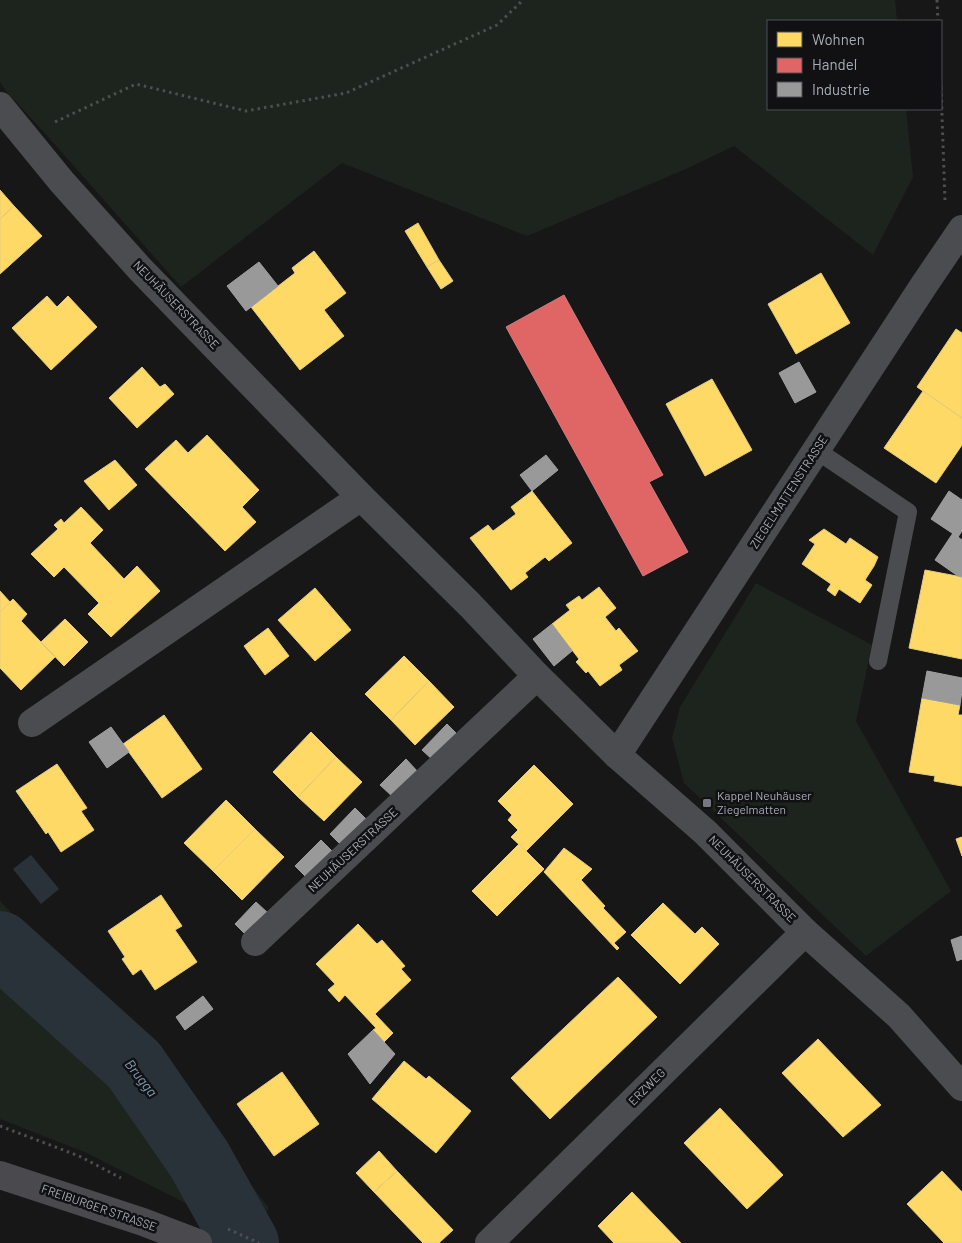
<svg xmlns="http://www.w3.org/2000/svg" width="962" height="1243" font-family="Barlow,sans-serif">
<rect width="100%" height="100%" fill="#171717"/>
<g fill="#1d241e">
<polygon points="0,0 895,0 897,21 768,21 768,109 906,109 913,177 873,255 734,146 686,169 527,236 342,163 181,287 41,129 6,91 0,82"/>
<polygon points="756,583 872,645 856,721 951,891 866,956 684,783 672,738 680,707"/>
<polygon points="0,901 160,1071 269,1208 251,1230 191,1206 87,1153 0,1119"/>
</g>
<polygon fill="#2a3239" points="31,855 59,889 41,904 13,869"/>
<g fill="#ffd966" stroke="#e5cc7f">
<polygon points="0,190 14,206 0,219"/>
<polygon points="14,206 42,236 0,274 0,219"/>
<polygon points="418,223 439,260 427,267 405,231"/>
<polygon points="314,251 346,293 324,310 344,336 300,370 251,307 295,273 292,268"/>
<polygon points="439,260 453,281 441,289 427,267"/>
<polygon points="821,273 850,323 796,354 768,304"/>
<polygon points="47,296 57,307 68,296 97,327 51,370 12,328"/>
<polygon points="956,329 962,333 962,418 917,387"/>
<polygon points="142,367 160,387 165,384 174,394 137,428 109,398"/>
<polygon points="712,379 752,450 705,476 666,404"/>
<polygon points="923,391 962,418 962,445 936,483 884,448"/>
<polygon points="207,435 259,490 242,507 256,522 225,551 145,469 176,440 188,453"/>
<polygon points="115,460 137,485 109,510 84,481"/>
<polygon points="532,491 572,543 549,561 545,557 525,573 528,577 511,590 470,538 488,525 493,531 516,514 511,507"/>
<polygon points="81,507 103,530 90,543 124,579 137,566 160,591 111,637 88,614 99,603 64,567 54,577 31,554 58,529 54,525 61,519 64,523"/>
<polygon points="824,529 846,544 850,538 878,557 874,566 865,580 872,585 860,603 839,589 835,596 827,590 831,584 802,564 815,544 809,540"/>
<polygon points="925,570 962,577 962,659 909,648"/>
<polygon points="599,587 616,608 605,617 616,631 619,628 638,651 619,665 622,670 600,686 588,671 586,673 576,662 579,659 552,624 570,610 566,605 579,596 582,600"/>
<polygon points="315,588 351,630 315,661 278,620"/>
<polygon points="0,591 10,602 0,612"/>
<polygon points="13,599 27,614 21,621 55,657 21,690 0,668 0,612"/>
<polygon points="65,619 88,642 64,666 41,642"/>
<polygon points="268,628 289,656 265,675 244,646"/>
<polygon points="404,656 429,681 391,720 365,694"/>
<polygon points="429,681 454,707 415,745 391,720"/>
<polygon points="922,698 960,705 958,715 962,715 962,786 934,781 935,776 909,772"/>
<polygon points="164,715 202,769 162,798 123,744"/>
<polygon points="311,732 336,757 298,797 273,772"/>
<polygon points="336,757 362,782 324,821 298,797"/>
<polygon points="57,764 87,808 81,811 94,830 61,852 48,832 46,834 16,791"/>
<polygon points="534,765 573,804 526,851 511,837 518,830 508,820 512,815 498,801"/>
<polygon points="226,800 255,829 213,871 184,843"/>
<polygon points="255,829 284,857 242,900 213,871"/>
<polygon points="962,837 962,856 956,839"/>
<polygon points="519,844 544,869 497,916 472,891"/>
<polygon points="564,848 592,869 581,880 605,906 603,908 626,932 614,943 619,948 617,950 544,872"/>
<polygon points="161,895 182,926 175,930 197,962 155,990 141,969 133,975 122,959 125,957 108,931"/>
<polygon points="663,903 695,934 702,927 719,944 680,984 631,935"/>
<polygon points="358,924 377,944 382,940 405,966 401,969 411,980 375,1014 393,1033 384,1042 373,1030 376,1028 345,995 339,1002 328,990 335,984 316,964"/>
<polygon points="618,977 657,1017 550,1119 511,1078"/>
<polygon points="818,1039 881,1105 843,1137 782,1073"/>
<polygon points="404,1061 426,1079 429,1076 471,1111 436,1153 372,1099"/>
<polygon points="282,1072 319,1124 274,1156 237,1104"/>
<polygon points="720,1108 783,1175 747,1209 684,1143"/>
<polygon points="379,1151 397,1171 374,1192 356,1173"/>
<polygon points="397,1171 453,1230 439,1243 423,1243 374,1192"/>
<polygon points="942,1171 962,1192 962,1243 944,1243 907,1204"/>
<polygon points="632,1192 681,1243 614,1243 598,1226"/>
</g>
<polygon fill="#e06666" stroke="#cf7b7f" points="564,295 663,475 649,482 688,552 643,576 506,327"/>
<g fill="#999" stroke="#9e9fa2">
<polygon points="259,262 278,286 246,311 227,286"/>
<polygon points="799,362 816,392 795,403 779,373"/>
<polygon points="546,455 558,470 532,491 520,475"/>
<polygon points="949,491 962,500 962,531 958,537 931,519"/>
<polygon points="953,533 962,540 962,577 958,576 935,560"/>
<polygon points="552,624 572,651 554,666 533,639"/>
<polygon points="927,671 962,678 962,691 960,705 922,698"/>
<polygon points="447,724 459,736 434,761 422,750"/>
<polygon points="111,727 129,752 107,768 89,742"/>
<polygon points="406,759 418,772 393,797 380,785"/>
<polygon points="355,808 367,820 342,846 330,834"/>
<polygon points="321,840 333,852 307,878 295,866"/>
<polygon points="256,902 269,914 247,936 235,924"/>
<polygon points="962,936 962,959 957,961 951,940"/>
<polygon points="203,996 213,1009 185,1030 176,1017"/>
<polygon points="373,1030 395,1054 370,1084 348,1054"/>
</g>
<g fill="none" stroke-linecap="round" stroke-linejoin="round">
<polyline stroke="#2a3239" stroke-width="66" points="0,944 134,1065 199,1159 246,1243"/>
<g stroke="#4d4e52" stroke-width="3" stroke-dasharray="2.5 4" stroke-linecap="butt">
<polyline points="937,0 938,21"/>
<polyline points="941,87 945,201"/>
<polyline points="55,122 136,84 246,111 346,93 497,25 523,0"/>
<polyline points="0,1126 79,1156 121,1178"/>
<polyline points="228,1229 259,1243"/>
</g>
<polyline stroke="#4b4c50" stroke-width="18" points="816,450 908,512 878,661"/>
<g stroke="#4b4c50" stroke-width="28">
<polyline points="0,106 62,182 140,269 361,497 470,605 537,676 617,755 705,832 805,932 899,1016 962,1087"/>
<polyline points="32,723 361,497"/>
<polyline points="617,755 924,285 962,229"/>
<polyline points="255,942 537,676"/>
<polyline points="489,1243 805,932"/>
</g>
<polyline stroke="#4a4a4e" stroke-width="28" points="0,1175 143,1222 198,1243"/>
</g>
<rect fill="#757880" stroke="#111113" stroke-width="2" x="702" y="798" width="10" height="10" rx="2.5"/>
<g text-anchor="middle" stroke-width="5" stroke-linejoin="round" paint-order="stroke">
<g font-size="12" fill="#a8adb8" stroke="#111113">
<text transform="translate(176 305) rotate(46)" y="4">NEUHÄUSERSTRASSE</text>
<text transform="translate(789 492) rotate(-57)" y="4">ZIEGELMATTENSTRASSE</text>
<text transform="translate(353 850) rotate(-43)" y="4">NEUHÄUSERSTRASSE</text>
<text transform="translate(752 879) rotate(45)" y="4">NEUHÄUSERSTRASSE</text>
<text transform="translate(647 1087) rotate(-45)" y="4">ERZWEG</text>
<text transform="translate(99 1208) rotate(19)" y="4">FREIBURGER STRASSE</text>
</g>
<g font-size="12" fill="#a8adb8" stroke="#111113" text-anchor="start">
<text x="717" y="800">Kappel Neuhäuser<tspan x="717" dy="14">Ziegelmatten</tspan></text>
</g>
<g font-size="14" font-style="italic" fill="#7f9bb3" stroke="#111113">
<text transform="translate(141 1078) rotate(52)" y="5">Brugga</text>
</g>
</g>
<rect x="767" y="20" width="175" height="90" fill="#111113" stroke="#4d4f55"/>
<rect x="777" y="32" width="25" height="15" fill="#ffd966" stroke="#4d4f55"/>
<text x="812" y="45" font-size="15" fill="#a8adb8">Wohnen</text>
<rect x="777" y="58" width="25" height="15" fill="#e06666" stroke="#4d4f55"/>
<text x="812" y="70" font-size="15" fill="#a8adb8">Handel</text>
<rect x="777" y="82" width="25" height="15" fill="#999999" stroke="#4d4f55"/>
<text x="812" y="95" font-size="15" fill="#a8adb8">Industrie</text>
</svg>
